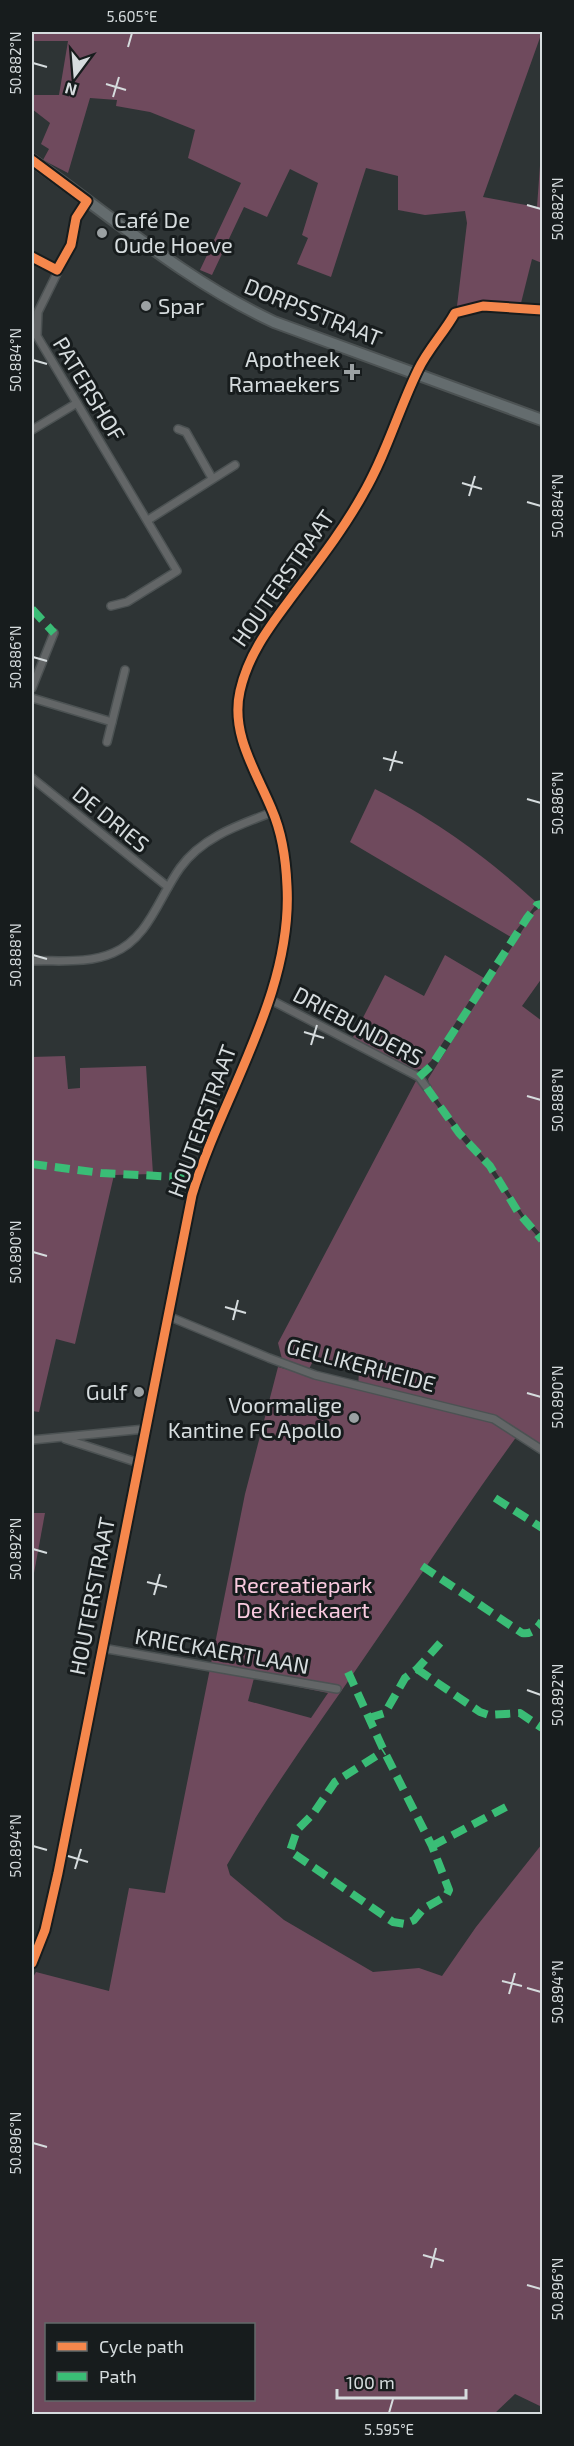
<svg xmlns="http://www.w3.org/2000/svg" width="574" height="2446" font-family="'Exo 2',sans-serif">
<rect width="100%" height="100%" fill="#2e3435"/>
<g fill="#6f4a5d" fill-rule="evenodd">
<polygon points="32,32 542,32 483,197 537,207 542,138 542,263 532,259 520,307 497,304 457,306 467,223 465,211 425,215 398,210 398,176 366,168 331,277 297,264 308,238 302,235 318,183 290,169 267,217 244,207 212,275 200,270 241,183 188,158 195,130 150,112 116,106 117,100 90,98 68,173 43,160 49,149 41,144 50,123 32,109 32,95 59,95 68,41 32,41"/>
<path d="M375,789C438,822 484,855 537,903L511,937L350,842Z"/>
<polygon points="542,906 542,978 522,1006 542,1021 542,1235 523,1214 494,1169 446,1111 430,1089 428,1079 534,912"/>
<polygon points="445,955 484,978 431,1061 422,1069 414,1070 352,1039 385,975 424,996"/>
<polygon points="65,1056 68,1089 80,1088 80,1068 146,1066 153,1174 114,1175 75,1344 56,1339 39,1412 32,1411 32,1057"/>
<path d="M417,1079L463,1141L490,1171L523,1220L542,1242V1453L517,1436C463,1510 414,1586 362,1661C316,1728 268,1794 227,1865L230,1875L284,1920L373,1972L419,1968L442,1976L476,1927L542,1844V2407L515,2394L494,2414H32V1979L36,1972L109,1991L129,1888L165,1893L245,1494L278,1367L358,1389L359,1370L354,1372L313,1361L309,1369L282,1359L278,1343ZM254,1678L328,1693L311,1718L248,1701ZM46,2324H254V2400H46Z"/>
<polygon points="32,1513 45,1513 32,1584"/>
</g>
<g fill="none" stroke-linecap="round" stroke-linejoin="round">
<g stroke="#4c5253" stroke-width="10">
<g id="street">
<polyline points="87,201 76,218 71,245 38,312 37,336 177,571 127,602 111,606"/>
<polyline points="32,257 57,270"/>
<polyline points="178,429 186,432 212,478"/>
<polyline points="32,430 77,403"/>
<polyline points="148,520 235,465"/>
<polyline points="32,688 54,633"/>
<polyline points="32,698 112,722"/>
<polyline points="107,742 125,670"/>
<polyline points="32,778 168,887"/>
<path d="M32,961C58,960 88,964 113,953C149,938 159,897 180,868C202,837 239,825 273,812"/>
<polyline points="269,999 419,1077 427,1088"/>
<polyline points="168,1316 269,1358 315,1375 494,1419 542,1450"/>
<polyline points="65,1439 139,1463"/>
<polyline points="32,1440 145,1429"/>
<polyline points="102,1648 337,1689"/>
<path d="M32,1963L45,1930L58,1873L192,1195C222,1095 293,994 287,886C286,862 282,833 272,810C257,773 230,734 240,691C248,656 267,630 288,602C314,567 342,532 363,494C386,455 398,411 418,370C428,349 444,333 455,313L483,306L542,310"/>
</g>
</g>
<g stroke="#4c5253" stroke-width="14">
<path id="secondary" d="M32,160C111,216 186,281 274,322L542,420"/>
</g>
<use href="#street" stroke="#636667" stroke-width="7"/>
<use href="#secondary" stroke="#646c6e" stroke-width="10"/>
<g stroke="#3abd76" stroke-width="8" stroke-dasharray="15 8" stroke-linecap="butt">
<polyline points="32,609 54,633"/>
<polyline points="419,1077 432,1065 527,918 537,905 542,904"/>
<polyline points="427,1088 459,1133 490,1166 518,1212 542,1240"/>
<polyline points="32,1164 101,1173 197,1178"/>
<polyline points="495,1498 542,1528"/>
<path d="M422,1566L522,1633C531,1635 538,1628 542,1621"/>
<polyline points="417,1669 480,1712 489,1715 520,1713 542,1728"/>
<polyline points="348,1672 384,1751 432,1846 449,1890 446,1896 423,1909 414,1920 405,1924 393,1922 290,1851 297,1830 313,1814 335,1782 384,1751"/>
<polyline points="369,1718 385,1713 405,1678 417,1669 441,1642"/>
<polyline points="432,1846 506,1807"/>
</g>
<g stroke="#171c1d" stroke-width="13">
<g id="cycleway">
<polyline points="32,160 87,201 76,218 71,245 57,270 32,257"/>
<path d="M32,1963L45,1930L58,1873L192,1195C222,1095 293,994 287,886C286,862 282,833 272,810C257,773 230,734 240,691C248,656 267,630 288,602C314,567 342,532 363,494C386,455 398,411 418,370C428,349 444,333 455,313L483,306L542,310"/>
</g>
</g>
<use href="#cycleway" stroke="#f5874c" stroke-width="9"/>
</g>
<path fill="none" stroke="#d6dcde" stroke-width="2" d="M128,47L132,33M33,63L47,67M106,84L126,90M113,97L119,77M527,205L541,209M33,360L47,364M462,483L482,489M469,496L475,476M527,502L541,506M33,657L47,661M383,758L403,763M390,771L396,751M527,799L541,803M33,955L47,959M304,1032L324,1038M311,1045L317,1025M527,1096L541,1100M33,1252L47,1256M225,1307L246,1313M233,1320L238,1300M527,1393L541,1397M33,1549L47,1553M147,1582L167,1587M154,1595L160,1574M527,1690L541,1695M33,1846L47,1850M68,1856L88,1862M75,1869L81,1849M502,1981L522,1986M527,1988L541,1992M509,1994L515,1973M33,2143L47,2147M423,2255L444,2261M431,2268L436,2248M527,2285L541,2289M389,2413L393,2399"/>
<g fill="#9ba1a3" stroke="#171c1d" stroke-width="2">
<circle cx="102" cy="233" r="6"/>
<circle cx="146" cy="306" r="6"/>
<path d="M349 363h6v6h6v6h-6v6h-6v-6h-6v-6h6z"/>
<circle cx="139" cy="1392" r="6"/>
<circle cx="354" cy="1418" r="6"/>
</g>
<g text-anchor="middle" stroke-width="6" stroke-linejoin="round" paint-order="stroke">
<g font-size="22" fill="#d6dcde" stroke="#171c1d" text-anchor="end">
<text x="114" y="228" text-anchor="start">Café De<tspan x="114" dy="25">Oude Hoeve</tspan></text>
<text x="158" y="314" text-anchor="start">Spar</text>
<text x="340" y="367">Apotheek<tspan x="340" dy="25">Ramaekers</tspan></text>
<text x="127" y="1400">Gulf</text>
<text x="342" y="1413">Voormalige<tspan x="342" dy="25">Kantine FC Apollo</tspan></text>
</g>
<g font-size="22" fill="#d6dcde" stroke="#171c1d">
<text transform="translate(313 312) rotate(22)" y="8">DORPSSTRAAT</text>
<text transform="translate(89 389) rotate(59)" y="8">PATERSHOF</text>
<text transform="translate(283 578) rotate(-55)" y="8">HOUTERSTRAAT</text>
<text transform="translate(111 819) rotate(39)" y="8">DE DRIES</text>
<text transform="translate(358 1026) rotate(28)" y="8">DRIEBUNDERS</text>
<text transform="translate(202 1121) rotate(-70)" y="8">HOUTERSTRAAT</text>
<text transform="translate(361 1365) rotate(15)" y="8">GELLIKERHEIDE</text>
<text transform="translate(92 1596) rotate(-79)" y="8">HOUTERSTRAAT</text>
<text transform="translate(222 1651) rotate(10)" y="8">KRIECKAERTLAAN</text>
</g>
<g font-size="22" fill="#f9cadf" stroke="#171c1d">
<text x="303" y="1593">Recreatiepark<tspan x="303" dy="25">De Krieckaert</tspan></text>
</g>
</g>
<rect width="574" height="2446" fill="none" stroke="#171c1d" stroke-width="66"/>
<rect x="45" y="2323" width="210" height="78" fill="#171c1d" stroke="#63696a" stroke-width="1.5"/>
<rect x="57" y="2342" width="30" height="9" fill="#f5874c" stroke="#63696a" stroke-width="1.5"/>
<text x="99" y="2353" font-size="18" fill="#d6dcde">Cycle path</text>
<rect x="57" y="2372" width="30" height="9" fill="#3abd76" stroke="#63696a" stroke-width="1.5"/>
<text x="99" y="2383" font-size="18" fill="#d6dcde">Path</text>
<g transform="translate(75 75) rotate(196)" stroke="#171c1d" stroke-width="4.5" paint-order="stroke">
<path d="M0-4.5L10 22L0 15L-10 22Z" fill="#d6dcde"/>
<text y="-9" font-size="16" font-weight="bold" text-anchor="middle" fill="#d6dcde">N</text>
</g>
<path d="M337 2389v9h129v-9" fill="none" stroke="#d6dcde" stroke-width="3"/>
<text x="346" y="2389" font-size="18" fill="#d6dcde" stroke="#171c1d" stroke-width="4.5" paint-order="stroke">100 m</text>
<rect x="33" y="33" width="508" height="2380" fill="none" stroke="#d6dcde" stroke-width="2"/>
<g font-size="15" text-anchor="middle" fill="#d6dcde">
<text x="132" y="22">5.605°E</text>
<text transform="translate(16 63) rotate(-90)" y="5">50.882°N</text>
<text transform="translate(558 209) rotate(-90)" y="5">50.882°N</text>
<text transform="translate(16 360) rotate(-90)" y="5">50.884°N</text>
<text transform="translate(558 506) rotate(-90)" y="5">50.884°N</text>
<text transform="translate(16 657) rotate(-90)" y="5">50.886°N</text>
<text transform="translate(558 803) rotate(-90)" y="5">50.886°N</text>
<text transform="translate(16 955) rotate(-90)" y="5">50.888°N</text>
<text transform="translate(558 1100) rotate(-90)" y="5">50.888°N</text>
<text transform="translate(16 1252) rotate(-90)" y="5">50.890°N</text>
<text transform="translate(558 1397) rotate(-90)" y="5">50.890°N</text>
<text transform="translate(16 1549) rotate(-90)" y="5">50.892°N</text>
<text transform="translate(558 1695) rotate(-90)" y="5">50.892°N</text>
<text transform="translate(16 1846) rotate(-90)" y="5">50.894°N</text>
<text transform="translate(558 1992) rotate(-90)" y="5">50.894°N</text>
<text transform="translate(16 2143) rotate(-90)" y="5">50.896°N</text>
<text transform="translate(558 2289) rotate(-90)" y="5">50.896°N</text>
<text x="389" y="2435">5.595°E</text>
</g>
</svg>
